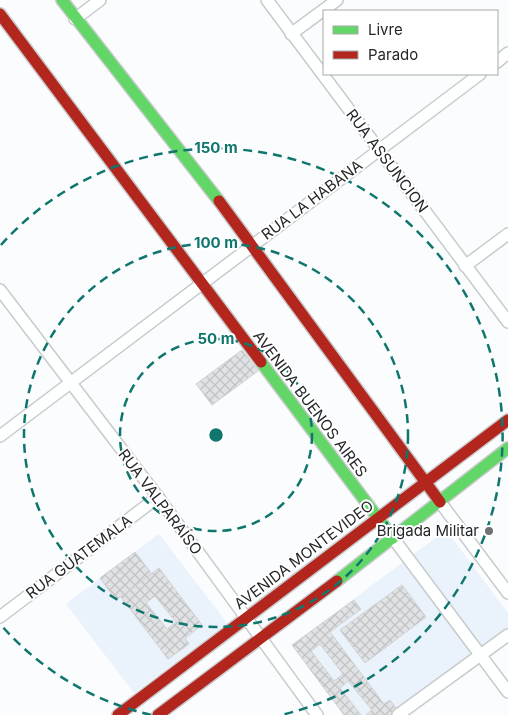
<svg xmlns="http://www.w3.org/2000/svg" width="508" height="715" font-family="Inter,sans-serif">
<defs>
<pattern id="building-cross-hatch" width="8" height="8" patternUnits="userSpaceOnUse" patternTransform="scale(1.25)"><rect width="8" height="8" fill="#e0e2e4"/><path d="M0 0l8 8M0 8l8-8" fill="none" stroke="#c0c2c4"/></pattern>
</defs>
<rect width="100%" height="100%" fill="#fafcfe"/>
<g fill="#eaf2fb">
<polygon points="446,530 508,613 508,629 394,715 344,715 292,645"/>
<polygon points="159,534 227,623 134,693 66,604"/>
</g>
<g fill="url(#building-cross-hatch)" stroke="#d0d2d4" fill-rule="evenodd">
<polygon points="242,350 258,371 212,405 196,384"/>
<polygon points="135,552 152,574 116,600 100,578"/>
<path d="M159,568L202,625L185,638L189,644L168,659L121,597ZM155,596L176,622L167,629L146,603Z"/>
<polygon points="402,585 426,617 365,663 340,630"/>
<path d="M354,600L361,609L330,632L384,704L390,700L398,711L394,715H366L372,710L348,681L340,688L361,715H344L292,645ZM320,644L343,674L334,681L311,651Z"/>
</g>
<g fill="none" stroke-linecap="round" stroke-linejoin="round">
<g stroke="#c8cacc" stroke-width="14">
<g id="street">
<polyline points="267,0 508,322"/>
<polyline points="75,19 100,0"/>
<polyline points="291,34 337,0"/>
<polyline points="497,62 508,53"/>
<polyline points="465,266 508,234"/>
<polyline points="0,290 158,497 317,715"/>
<polyline points="0,436 480,74"/>
<polyline points="440,502 508,593"/>
<polyline points="393,538 508,692"/>
<polyline points="0,617 158,497"/>
<polyline points="398,715 508,635"/>
</g>
</g>
<g stroke="#c8cacc" stroke-width="14">
<g id="fast">
<polyline points="62,0 219,201"/>
<polyline points="261,362 393,538"/>
<polyline points="337,581 508,448"/>
</g>
</g>
<g stroke="#c8cacc" stroke-width="14">
<g id="jam">
<polyline points="0,14 261,362"/>
<polyline points="219,201 440,502"/>
<polyline points="118,715 508,420"/>
<polyline points="158,715 337,581"/>
</g>
</g>
<use href="#street" stroke="#feffff" stroke-width="11"/>
<use href="#fast" stroke="#63d668" stroke-width="11"/>
<use href="#jam" stroke="#b3261e" stroke-width="11"/>
</g>
<g fill="none" stroke="#0f766e" stroke-width="2.5" stroke-dasharray="9 6">
<circle cx="216" cy="435" r="96"/>
<circle cx="216" cy="435" r="192"/>
<path d="M151 715A287 287 0 0 1 1 625M1 245A287 287 0 1 1 281 715"/>
</g>
<circle fill="#6f7174" stroke="#fff" stroke-width="2" cx="489" cy="531" r="5"/>
<g text-anchor="middle" stroke-width="4" stroke-linejoin="round" paint-order="stroke">
<g font-size="15" fill="#242629" stroke="#fff">
<text transform="translate(387 161) rotate(53)" y="5">RUA ASSUNCION</text>
<text transform="translate(312 200) rotate(-37)" y="5">RUA LA HABANA</text>
<text transform="translate(310 404) rotate(53)" y="5">AVENIDA BUENOS AIRES</text>
<text transform="translate(160 502) rotate(53)" y="5">RUA VALPARAÍSO</text>
<text transform="translate(304 555) rotate(-37)" y="5">AVENIDA MONTEVIDEO</text>
<text transform="translate(79 557) rotate(-37)" y="5">RUA GUATEMALA</text>
</g>
<g font-size="15" fill="#242629" stroke="#fff" text-anchor="end">
<text x="479" y="536">Brigada Militar</text>
</g>
</g>
<circle cx="216" cy="435" r="8" fill="#0f766e" stroke="#fff" stroke-width="2.5"/>
<g font-size="15" text-anchor="middle" font-weight="bold" fill="#0f766e" stroke="#fff" stroke-width="4" stroke-linejoin="round" paint-order="stroke">
<text x="216" y="153">150 m</text>
<text x="216" y="248">100 m</text>
<text x="216" y="344">50 m</text>
</g>
<rect x="323" y="10" width="175" height="65" fill="#ffffff" stroke="#a7a8a9"/>
<rect x="333" y="26" width="25" height="8" fill="#63d668" stroke="#a7a8a9"/>
<text x="368" y="35" font-size="15" fill="#242629">Livre</text>
<rect x="333" y="51" width="25" height="8" fill="#b3261e" stroke="#a7a8a9"/>
<text x="368" y="60" font-size="15" fill="#242629">Parado</text>
</svg>
